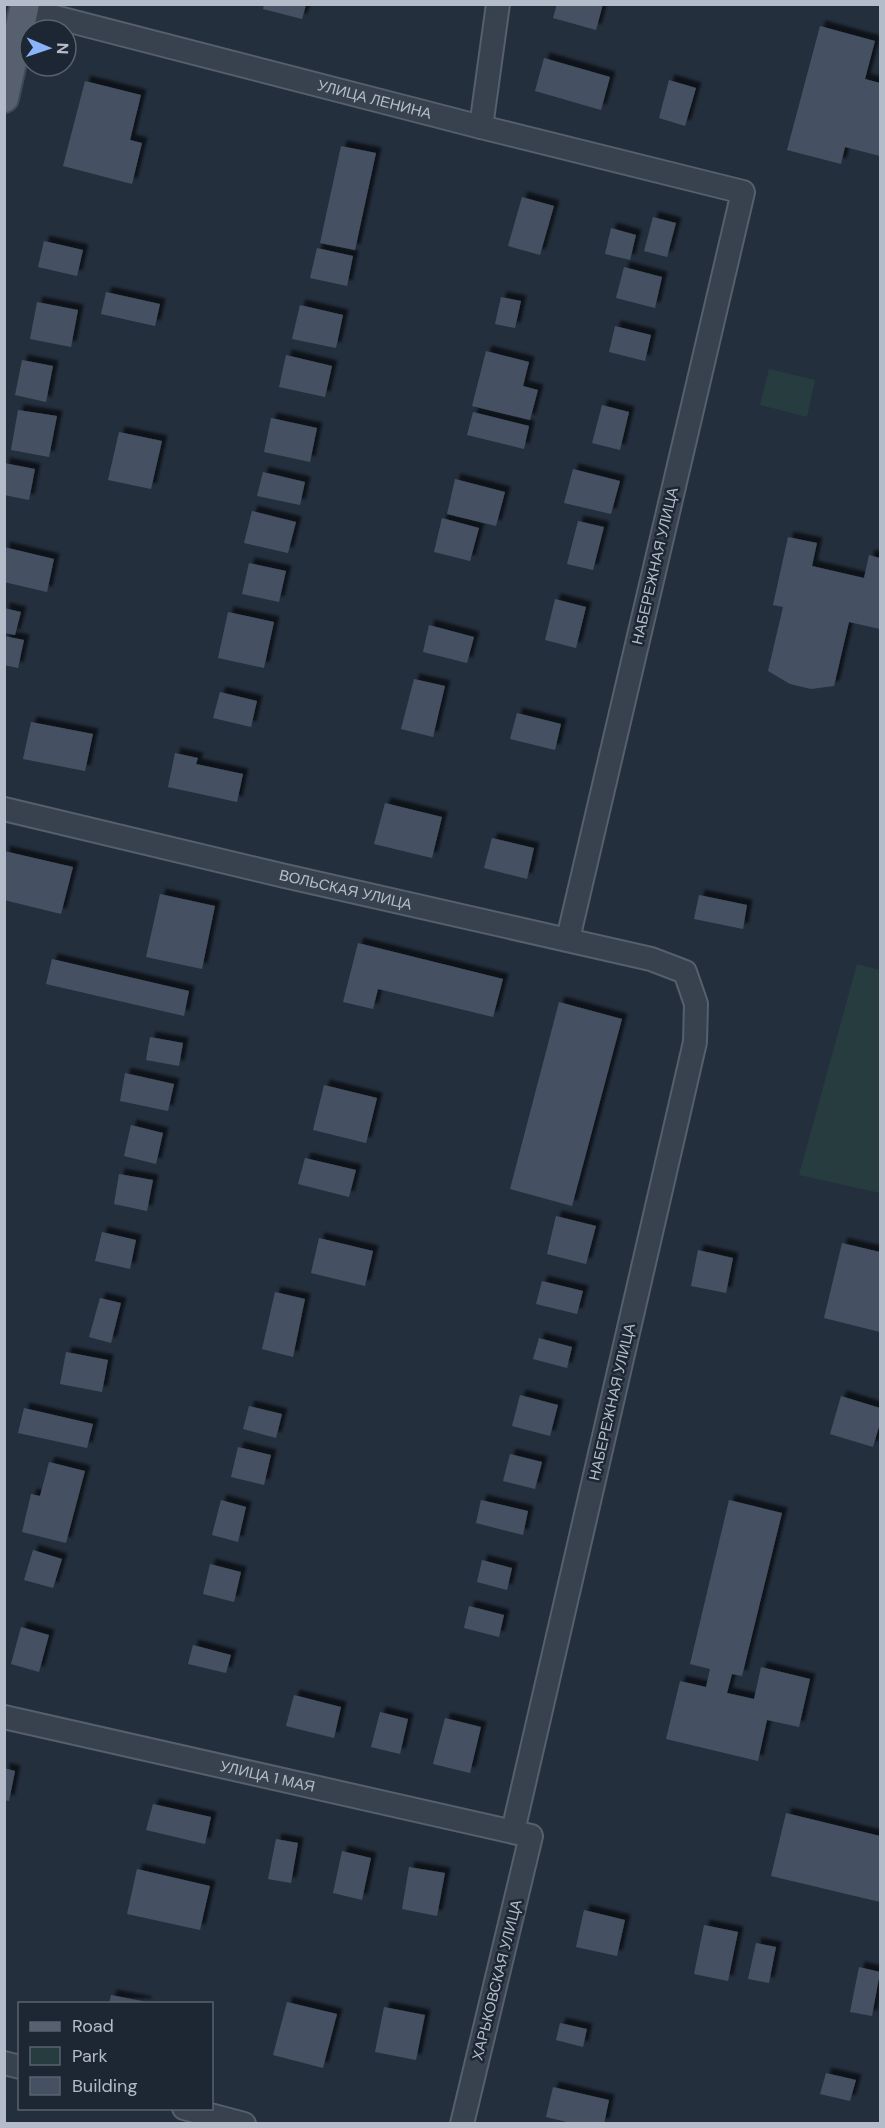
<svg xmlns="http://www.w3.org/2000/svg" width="885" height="2128" font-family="'DM Sans',sans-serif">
<defs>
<filter id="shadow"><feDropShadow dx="5.5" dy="-5.5" stdDeviation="1.5" flood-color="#0009"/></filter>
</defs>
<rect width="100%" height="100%" fill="#242f3e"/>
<g fill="#263c3f">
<polygon points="769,369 815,380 807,417 760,405"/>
<polygon points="857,964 880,970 880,1193 799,1175"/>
</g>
<g fill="#455162" filter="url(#shadow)">
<polygon points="557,4 603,4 596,30 553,18"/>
<polygon points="264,5 306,5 302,19 263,9"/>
<polygon points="820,26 875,41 865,79 880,83 880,156 845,147 841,164 787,150"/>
<polygon points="544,58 610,77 601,110 535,91"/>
<polygon points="669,80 696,88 685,126 659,118"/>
<polygon points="85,81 141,95 130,140 142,143 132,184 63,166"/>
<polygon points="341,146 376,153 355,250 320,243"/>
<polygon points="522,197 554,206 540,255 508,246"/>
<polygon points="653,217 676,223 667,257 644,251"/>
<polygon points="611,228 636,235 630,260 605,254"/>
<polygon points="44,241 83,250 77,276 38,267"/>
<polygon points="317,248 353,256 347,286 310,278"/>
<polygon points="624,267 662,277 655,308 616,298"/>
<polygon points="106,292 160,304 155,326 101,314"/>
<polygon points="501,297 521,301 515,328 495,324"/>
<polygon points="37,302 78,310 71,347 30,339"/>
<polygon points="300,305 343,315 336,348 292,339"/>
<polygon points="615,326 651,335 645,361 609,352"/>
<polygon points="486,351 529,362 523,386 538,390 530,420 472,406"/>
<polygon points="286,355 332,366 325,397 279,387"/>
<polygon points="22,360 53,366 46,402 15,395"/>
<polygon points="602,405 629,412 620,450 592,443"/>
<polygon points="18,410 57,416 49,457 11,450"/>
<polygon points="473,412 529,426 524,449 467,435"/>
<polygon points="271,418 317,428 310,462 264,452"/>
<polygon points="119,432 162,441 151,489 108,480"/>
<polygon points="4,463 35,469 29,500 4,495"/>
<polygon points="573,469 620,481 611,514 564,503"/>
<polygon points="263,472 305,482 300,505 257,496"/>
<polygon points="455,479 505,492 496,526 447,514"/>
<polygon points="252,511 296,522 288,553 244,543"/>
<polygon points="442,518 479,528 470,561 434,552"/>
<polygon points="578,521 604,527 593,570 567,564"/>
<polygon points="788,537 817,543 812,566 864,578 869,555 880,558 880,629 849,622 834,686 811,689 790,684 768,671 783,607 773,605"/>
<polygon points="4,547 54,559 47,592 4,582"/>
<polygon points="249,563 286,571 279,602 242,594"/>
<polygon points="555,599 586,607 576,648 545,640"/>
<polygon points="4,608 21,612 15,635 4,633"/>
<polygon points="228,612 274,622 264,668 218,658"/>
<polygon points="429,625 474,637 467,663 423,652"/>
<polygon points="4,636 24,640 18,668 4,665"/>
<polygon points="414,679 445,686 433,737 401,729"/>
<polygon points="220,692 257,701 251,727 213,718"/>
<polygon points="517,713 561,724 555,750 510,739"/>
<polygon points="31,722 93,734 85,771 23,759"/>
<polygon points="175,753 198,758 196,764 243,774 237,802 168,787"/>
<polygon points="385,803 442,817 432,858 374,844"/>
<polygon points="492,838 534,848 527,879 484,868"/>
<polygon points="4,851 73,867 61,914 4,900"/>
<polygon points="160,894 215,906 202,969 146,957"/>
<polygon points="699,895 747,905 743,929 694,919"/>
<polygon points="358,943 503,979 493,1017 378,989 373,1009 343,1002"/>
<polygon points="52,959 189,991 184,1016 46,984"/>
<polygon points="559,1002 622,1019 572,1206 510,1189"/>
<polygon points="150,1037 183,1043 179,1066 146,1060"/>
<polygon points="125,1073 174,1084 168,1111 120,1101"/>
<polygon points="324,1085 377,1098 366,1143 313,1130"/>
<polygon points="131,1125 163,1133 156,1164 124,1156"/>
<polygon points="305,1158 356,1170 349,1197 298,1184"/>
<polygon points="119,1174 153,1180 147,1211 114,1204"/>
<polygon points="556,1216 596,1226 586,1264 547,1254"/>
<polygon points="102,1232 136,1240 130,1269 95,1261"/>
<polygon points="319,1238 373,1251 365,1286 311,1273"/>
<polygon points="842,1243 880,1252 880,1332 824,1318"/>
<polygon points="698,1250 733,1258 726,1293 691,1286"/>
<polygon points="542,1281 583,1291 577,1314 536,1304"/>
<polygon points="275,1292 305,1299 293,1357 262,1349"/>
<polygon points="100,1298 121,1303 111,1343 89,1337"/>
<polygon points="539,1338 572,1347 567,1368 533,1359"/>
<polygon points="66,1352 108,1360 102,1392 60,1384"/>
<polygon points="520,1395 558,1405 550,1436 512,1426"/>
<polygon points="841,1396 880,1408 880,1423 873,1447 830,1434"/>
<polygon points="249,1406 282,1414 276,1438 243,1429"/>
<polygon points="24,1408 93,1424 87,1448 18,1433"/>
<polygon points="238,1447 271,1455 264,1485 231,1477"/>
<polygon points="510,1454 542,1462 535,1489 503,1481"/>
<polygon points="49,1462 85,1471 66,1543 22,1532 31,1494 40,1496"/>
<polygon points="221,1500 246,1507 238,1542 212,1535"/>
<polygon points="481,1500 528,1511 523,1535 476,1523"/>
<polygon points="729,1500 782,1513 742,1676 732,1674 727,1693 754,1699 761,1667 810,1679 799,1727 767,1720 758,1761 666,1739 680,1681 706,1687 710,1669 690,1664"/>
<polygon points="33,1550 62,1559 53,1588 24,1580"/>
<polygon points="482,1560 512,1568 507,1590 477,1582"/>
<polygon points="210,1564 241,1572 234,1602 203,1594"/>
<polygon points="469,1606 504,1615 499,1637 464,1628"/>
<polygon points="21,1627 49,1635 39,1672 11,1664"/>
<polygon points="193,1645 231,1655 226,1673 188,1664"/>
<polygon points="294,1695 341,1707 334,1738 286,1726"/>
<polygon points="380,1712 408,1719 400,1754 371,1747"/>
<polygon points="445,1718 481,1727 470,1773 433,1764"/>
<polygon points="4,1768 15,1771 9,1801 4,1800"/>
<polygon points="153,1804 211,1817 205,1844 146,1830"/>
<polygon points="786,1813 880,1836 880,1902 771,1876"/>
<polygon points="276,1839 298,1843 291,1883 268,1879"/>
<polygon points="342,1851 371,1858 362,1900 333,1893"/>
<polygon points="409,1867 445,1873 437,1916 402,1909"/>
<polygon points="137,1869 210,1886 200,1930 127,1914"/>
<polygon points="584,1910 625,1920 617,1956 576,1947"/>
<polygon points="704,1925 738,1932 728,1981 694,1974"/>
<polygon points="756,1943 776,1947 769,1983 748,1979"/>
<polygon points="859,1967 880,1972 872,2016 850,2012"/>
<polygon points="111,1995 147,2002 146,2004 109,2004"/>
<polygon points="287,2002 337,2014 323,2068 273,2055"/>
<polygon points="384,2007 425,2015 416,2060 375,2052"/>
<polygon points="560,2023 587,2029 583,2047 556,2040"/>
<polygon points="826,2073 856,2080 850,2101 820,2094"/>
<polygon points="553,2087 609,2100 604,2124 575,2124 546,2117"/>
</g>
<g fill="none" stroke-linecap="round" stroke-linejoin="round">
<g stroke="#565f6c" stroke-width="26">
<g id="minor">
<path id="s1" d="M24,9L481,127L743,192L568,939"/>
<polyline points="481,127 498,4"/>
<path id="s2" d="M4,809L285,876L651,959L685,972L696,1004L695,1042L513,1831"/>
<path id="s3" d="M4,1717L531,1836L462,2124"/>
<polyline points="4,2063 20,2067"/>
<polyline points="184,2108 244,2124"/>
</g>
</g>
<g stroke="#414a57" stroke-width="32">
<polyline id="major" points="4,98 25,4"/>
</g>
<use href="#minor" stroke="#38414e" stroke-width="22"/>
<use href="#major" stroke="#56606e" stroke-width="28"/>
</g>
<g text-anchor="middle" stroke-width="5" stroke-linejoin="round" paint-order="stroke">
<g font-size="15" fill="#b4bcc9" stroke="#1d2633">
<text dy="5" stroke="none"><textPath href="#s1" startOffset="362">УЛИЦА ЛЕНИНА</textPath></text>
<text transform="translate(655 566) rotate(-77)" y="5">НАБЕРЕЖНАЯ УЛИЦА</text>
<text dy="5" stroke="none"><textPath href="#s2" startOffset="351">ВОЛЬСКАЯ УЛИЦА</textPath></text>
<text transform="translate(612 1402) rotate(-77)" y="5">НАБЕРЕЖНАЯ УЛИЦА</text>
<text dy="5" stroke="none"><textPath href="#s3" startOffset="270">УЛИЦА 1 МАЯ</textPath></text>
<text transform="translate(497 1980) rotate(-76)" y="5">ХАРЬКОВСКАЯ УЛИЦА</text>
</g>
</g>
<rect width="885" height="2128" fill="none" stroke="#b4bcc9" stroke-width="12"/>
<rect x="18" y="2002" width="195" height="108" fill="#1d2633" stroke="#59626f" stroke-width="1.5"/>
<rect x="30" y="2022" width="30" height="9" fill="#56606e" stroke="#59626f" stroke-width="1.5"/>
<text x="72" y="2032" font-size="18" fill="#b4bcc9">Road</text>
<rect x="30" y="2047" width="30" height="18" fill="#263c3f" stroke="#59626f" stroke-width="1.5"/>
<text x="72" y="2062" font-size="18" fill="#b4bcc9">Park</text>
<rect x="30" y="2077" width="30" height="18" fill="#455162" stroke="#59626f" stroke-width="1.5"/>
<text x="72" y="2092" font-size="18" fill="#b4bcc9">Building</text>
<g transform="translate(48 48) rotate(92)"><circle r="28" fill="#1d2633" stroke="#59626f" stroke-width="1.5"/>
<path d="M0-4.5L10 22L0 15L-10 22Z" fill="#8ab4f8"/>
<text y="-9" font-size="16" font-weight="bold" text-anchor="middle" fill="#b4bcc9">N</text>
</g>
</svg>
